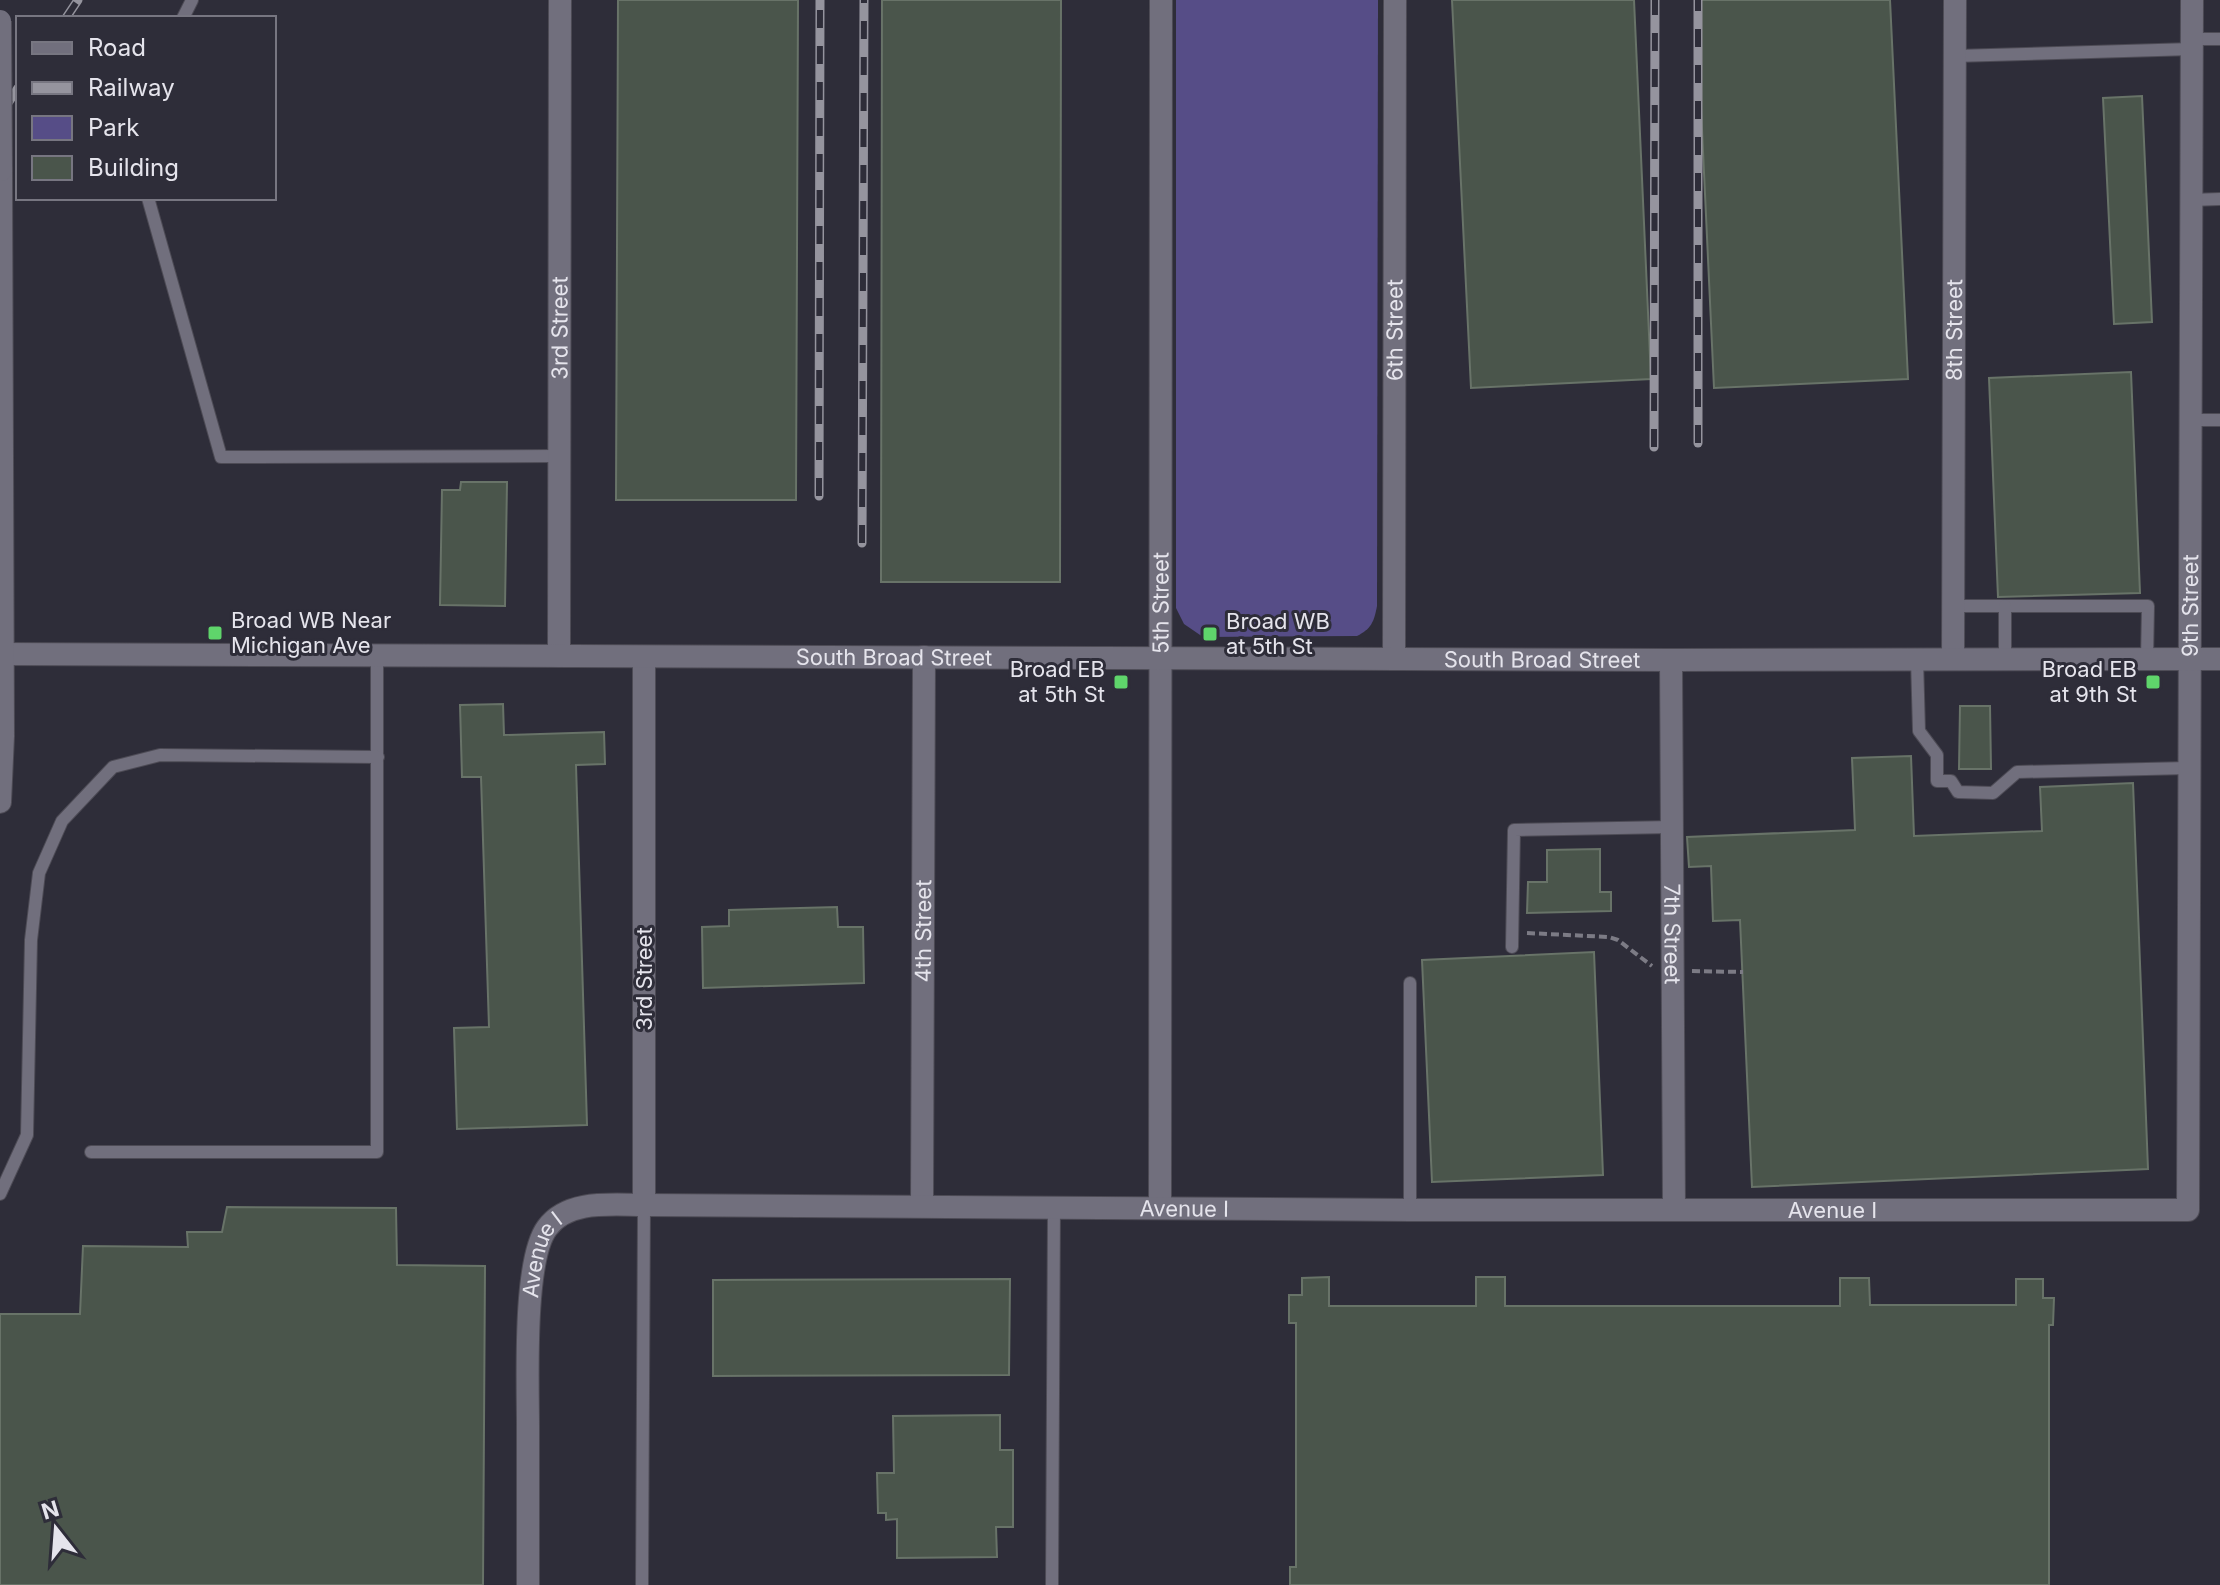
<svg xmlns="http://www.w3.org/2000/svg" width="2220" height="1585" font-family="Inter,sans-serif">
<rect width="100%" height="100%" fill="#2e2d39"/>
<path fill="#564d87" d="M1176,0H1378L1377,606C1374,622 1371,629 1357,636L1203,637L1184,624L1176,608Z"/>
<g fill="#4a554b" stroke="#687368" stroke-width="2">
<polygon points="618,0 798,0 796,500 616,500"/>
<polygon points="882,0 1061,0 1060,582 881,582"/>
<polygon points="1452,0 1634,0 1651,379 1471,388"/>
<polygon points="1696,0 1890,0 1908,379 1714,388"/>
<polygon points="2142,96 2152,322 2114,324 2103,98"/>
<polygon points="2131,372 2140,593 1998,597 1989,378"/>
<polygon points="461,482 507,482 505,606 440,605 442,490 460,490"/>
<polygon points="503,704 504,735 604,732 605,764 576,765 587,1125 457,1129 454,1028 489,1027 481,777 462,777 460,705"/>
<polygon points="1960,706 1990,706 1991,769 1959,769"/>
<polygon points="1911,756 1914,836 2042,831 2040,787 2133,783 2148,1169 1752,1187 1740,920 1713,921 1711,866 1689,867 1687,837 1855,830 1852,758"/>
<polygon points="1600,849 1600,892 1611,892 1611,911 1527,913 1528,882 1547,882 1547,850"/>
<polygon points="837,907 838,927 863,927 864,983 703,988 702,927 729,926 729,910"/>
<polygon points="1594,952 1603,1175 1432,1182 1422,960"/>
<polygon points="227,1207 396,1208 397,1265 485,1266 483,1585 0,1585 0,1314 80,1314 83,1246 188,1247 187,1232 222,1232"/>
<polygon points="1329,1277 1329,1306 1476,1306 1476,1277 1505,1277 1505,1306 1840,1306 1840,1278 1869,1278 1870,1305 2016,1305 2016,1279 2043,1279 2043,1298 2054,1298 2053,1325 2049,1325 2049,1585 1290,1585 1290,1567 1296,1567 1296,1323 1289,1323 1289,1295 1302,1295 1302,1278"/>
<polygon points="1010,1279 1009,1375 713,1376 713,1280"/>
<polygon points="1000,1415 1000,1450 1013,1450 1013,1527 996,1527 997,1557 897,1558 897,1519 886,1520 886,1513 878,1513 877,1473 894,1473 893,1416"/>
</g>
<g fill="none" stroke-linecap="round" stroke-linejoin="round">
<g stroke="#4d4b55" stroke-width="14">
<g id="service">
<polyline points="183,18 192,0"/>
<polyline points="2192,39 2220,39"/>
<polyline points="1955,56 2192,49"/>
<polyline points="148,198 221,457 558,456"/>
<polyline points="2191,200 2220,199"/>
<polyline points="2190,420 2220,420"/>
<polyline points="1953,606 2148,606 2147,659"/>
<polyline points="2005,658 2005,606"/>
<polyline points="1917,659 1919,731 1937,755 1937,781 1951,781 1958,792 1993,793 2017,772 2188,768"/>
<polyline points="1512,947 1514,830 1672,827"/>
<polyline points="91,1152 377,1152 377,656"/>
<polyline points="0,1194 27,1135 31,940 39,873 62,821 113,767 160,755 378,757"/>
<polyline points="1410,1210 1410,983"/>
<polyline points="642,1585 644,1205"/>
<polyline points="1052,1585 1054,1206"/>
</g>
</g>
<g stroke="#4d4b55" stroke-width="24">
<g id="minor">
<path id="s1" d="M559,656L560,0"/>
<polyline points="644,658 644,1205"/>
<path id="s2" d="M1394,658L1395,0"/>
<path id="s3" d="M1953,658L1955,0"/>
<path id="s4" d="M1671,660L1674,1209"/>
<path id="s5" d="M922,1205L924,657"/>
<path id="s6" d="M1160,1207L1161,0"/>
<path id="s7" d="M528,1585C528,1532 528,1479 528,1426C528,1383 523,1260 547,1228C568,1199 612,1205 644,1205L1410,1210H2188L2192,0"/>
</g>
</g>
<g stroke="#4d4b55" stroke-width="24">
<g id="tertiary">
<path id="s8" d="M0,654L1671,660L2220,659"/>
<polyline points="0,802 3,736 1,170"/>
</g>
</g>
<g stroke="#7c7b85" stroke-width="4" stroke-dasharray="8 4" stroke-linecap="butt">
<polyline points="1527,933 1609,937 1618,940 1652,966"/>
<polyline points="1692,971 1743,972"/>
</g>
<use href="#service" stroke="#716f7d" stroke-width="12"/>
<use href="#minor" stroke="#716f7d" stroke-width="22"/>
<use href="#tertiary" stroke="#716f7d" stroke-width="22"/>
<g stroke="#95949e" stroke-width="9">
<g id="rail">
<polyline points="66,18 78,0"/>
<polyline points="0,115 18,88"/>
<polyline points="1698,443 1698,0"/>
<polyline points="1654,447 1655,0"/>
<polyline points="819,496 820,0"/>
<polyline points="862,543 864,0"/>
</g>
</g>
<use href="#rail" stroke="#2e2d39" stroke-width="6" stroke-dasharray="18" stroke-linecap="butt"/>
<g stroke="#4d4b55" stroke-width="24" stroke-linecap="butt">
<polyline id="tertiary-bridge" points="0,21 1,170"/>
</g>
<use href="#tertiary-bridge" stroke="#716f7d" stroke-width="22"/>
</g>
<g fill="#5fd56b" stroke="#2e2d39" stroke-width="3">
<rect x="207" y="625" width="16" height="16" rx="4"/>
<rect x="1202" y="626" width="16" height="16" rx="4"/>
<rect x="1113" y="674" width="16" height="16" rx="4"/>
<rect x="2145" y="674" width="16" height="16" rx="4"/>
</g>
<g text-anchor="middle" stroke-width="6" stroke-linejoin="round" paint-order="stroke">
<g font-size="22" fill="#e5e4ec" stroke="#2e2d39">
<text dy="8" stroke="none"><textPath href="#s1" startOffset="328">3rd Street</textPath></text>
<text dy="8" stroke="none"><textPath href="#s2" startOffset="328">6th Street</textPath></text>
<text dy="8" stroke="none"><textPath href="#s3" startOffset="328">8th Street</textPath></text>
<text dy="8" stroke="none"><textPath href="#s6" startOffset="604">5th Street</textPath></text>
<text dy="8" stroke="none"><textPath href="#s7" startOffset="2612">9th Street</textPath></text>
<text dy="8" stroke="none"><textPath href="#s8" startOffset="894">South Broad Street</textPath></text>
<text dy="8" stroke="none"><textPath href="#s8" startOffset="1542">South Broad Street</textPath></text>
<text dy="8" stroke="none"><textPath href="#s5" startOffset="274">4th Street</textPath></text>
<text dy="8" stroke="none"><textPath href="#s4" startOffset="274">7th Street</textPath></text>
<text transform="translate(644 979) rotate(-90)" y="8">3rd Street</text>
<text dy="8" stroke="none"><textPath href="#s7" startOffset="1004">Avenue I</textPath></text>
<text dy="8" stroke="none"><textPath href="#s7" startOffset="1652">Avenue I</textPath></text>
<text dy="8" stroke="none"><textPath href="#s7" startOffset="332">Avenue I</textPath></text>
</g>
<g font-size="22" fill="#e5e4ec" stroke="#2e2d39" text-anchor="start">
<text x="231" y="628">Broad WB Near<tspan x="231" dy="25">Michigan Ave</tspan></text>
<text x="1226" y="629">Broad WB<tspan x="1226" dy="25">at 5th St</tspan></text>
<text x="1105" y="677" text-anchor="end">Broad EB<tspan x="1105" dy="25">at 5th St</tspan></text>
<text x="2137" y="677" text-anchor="end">Broad EB<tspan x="2137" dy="25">at 9th St</tspan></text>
</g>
</g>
<rect x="16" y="16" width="260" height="184" fill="#2e2d39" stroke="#777681" stroke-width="2"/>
<rect x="32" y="42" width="40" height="12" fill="#716f7d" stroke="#777681" stroke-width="2"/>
<text x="88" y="56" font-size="24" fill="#e5e4ec">Road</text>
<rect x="32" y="82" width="40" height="12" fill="#95949e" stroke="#777681" stroke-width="2"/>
<text x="88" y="96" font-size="24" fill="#e5e4ec">Railway</text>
<rect x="32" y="116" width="40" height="24" fill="#564d87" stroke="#777681" stroke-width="2"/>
<text x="88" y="136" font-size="24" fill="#e5e4ec">Park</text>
<rect x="32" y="156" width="40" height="24" fill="#4a554b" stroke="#777681" stroke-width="2"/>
<text x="88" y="176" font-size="24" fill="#e5e4ec">Building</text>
<g transform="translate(56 1529) rotate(343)" stroke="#2e2d39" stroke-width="6" paint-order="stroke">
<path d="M0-6L14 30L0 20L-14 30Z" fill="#e5e4ec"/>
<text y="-12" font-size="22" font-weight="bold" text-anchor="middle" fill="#e5e4ec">N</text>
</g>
</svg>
